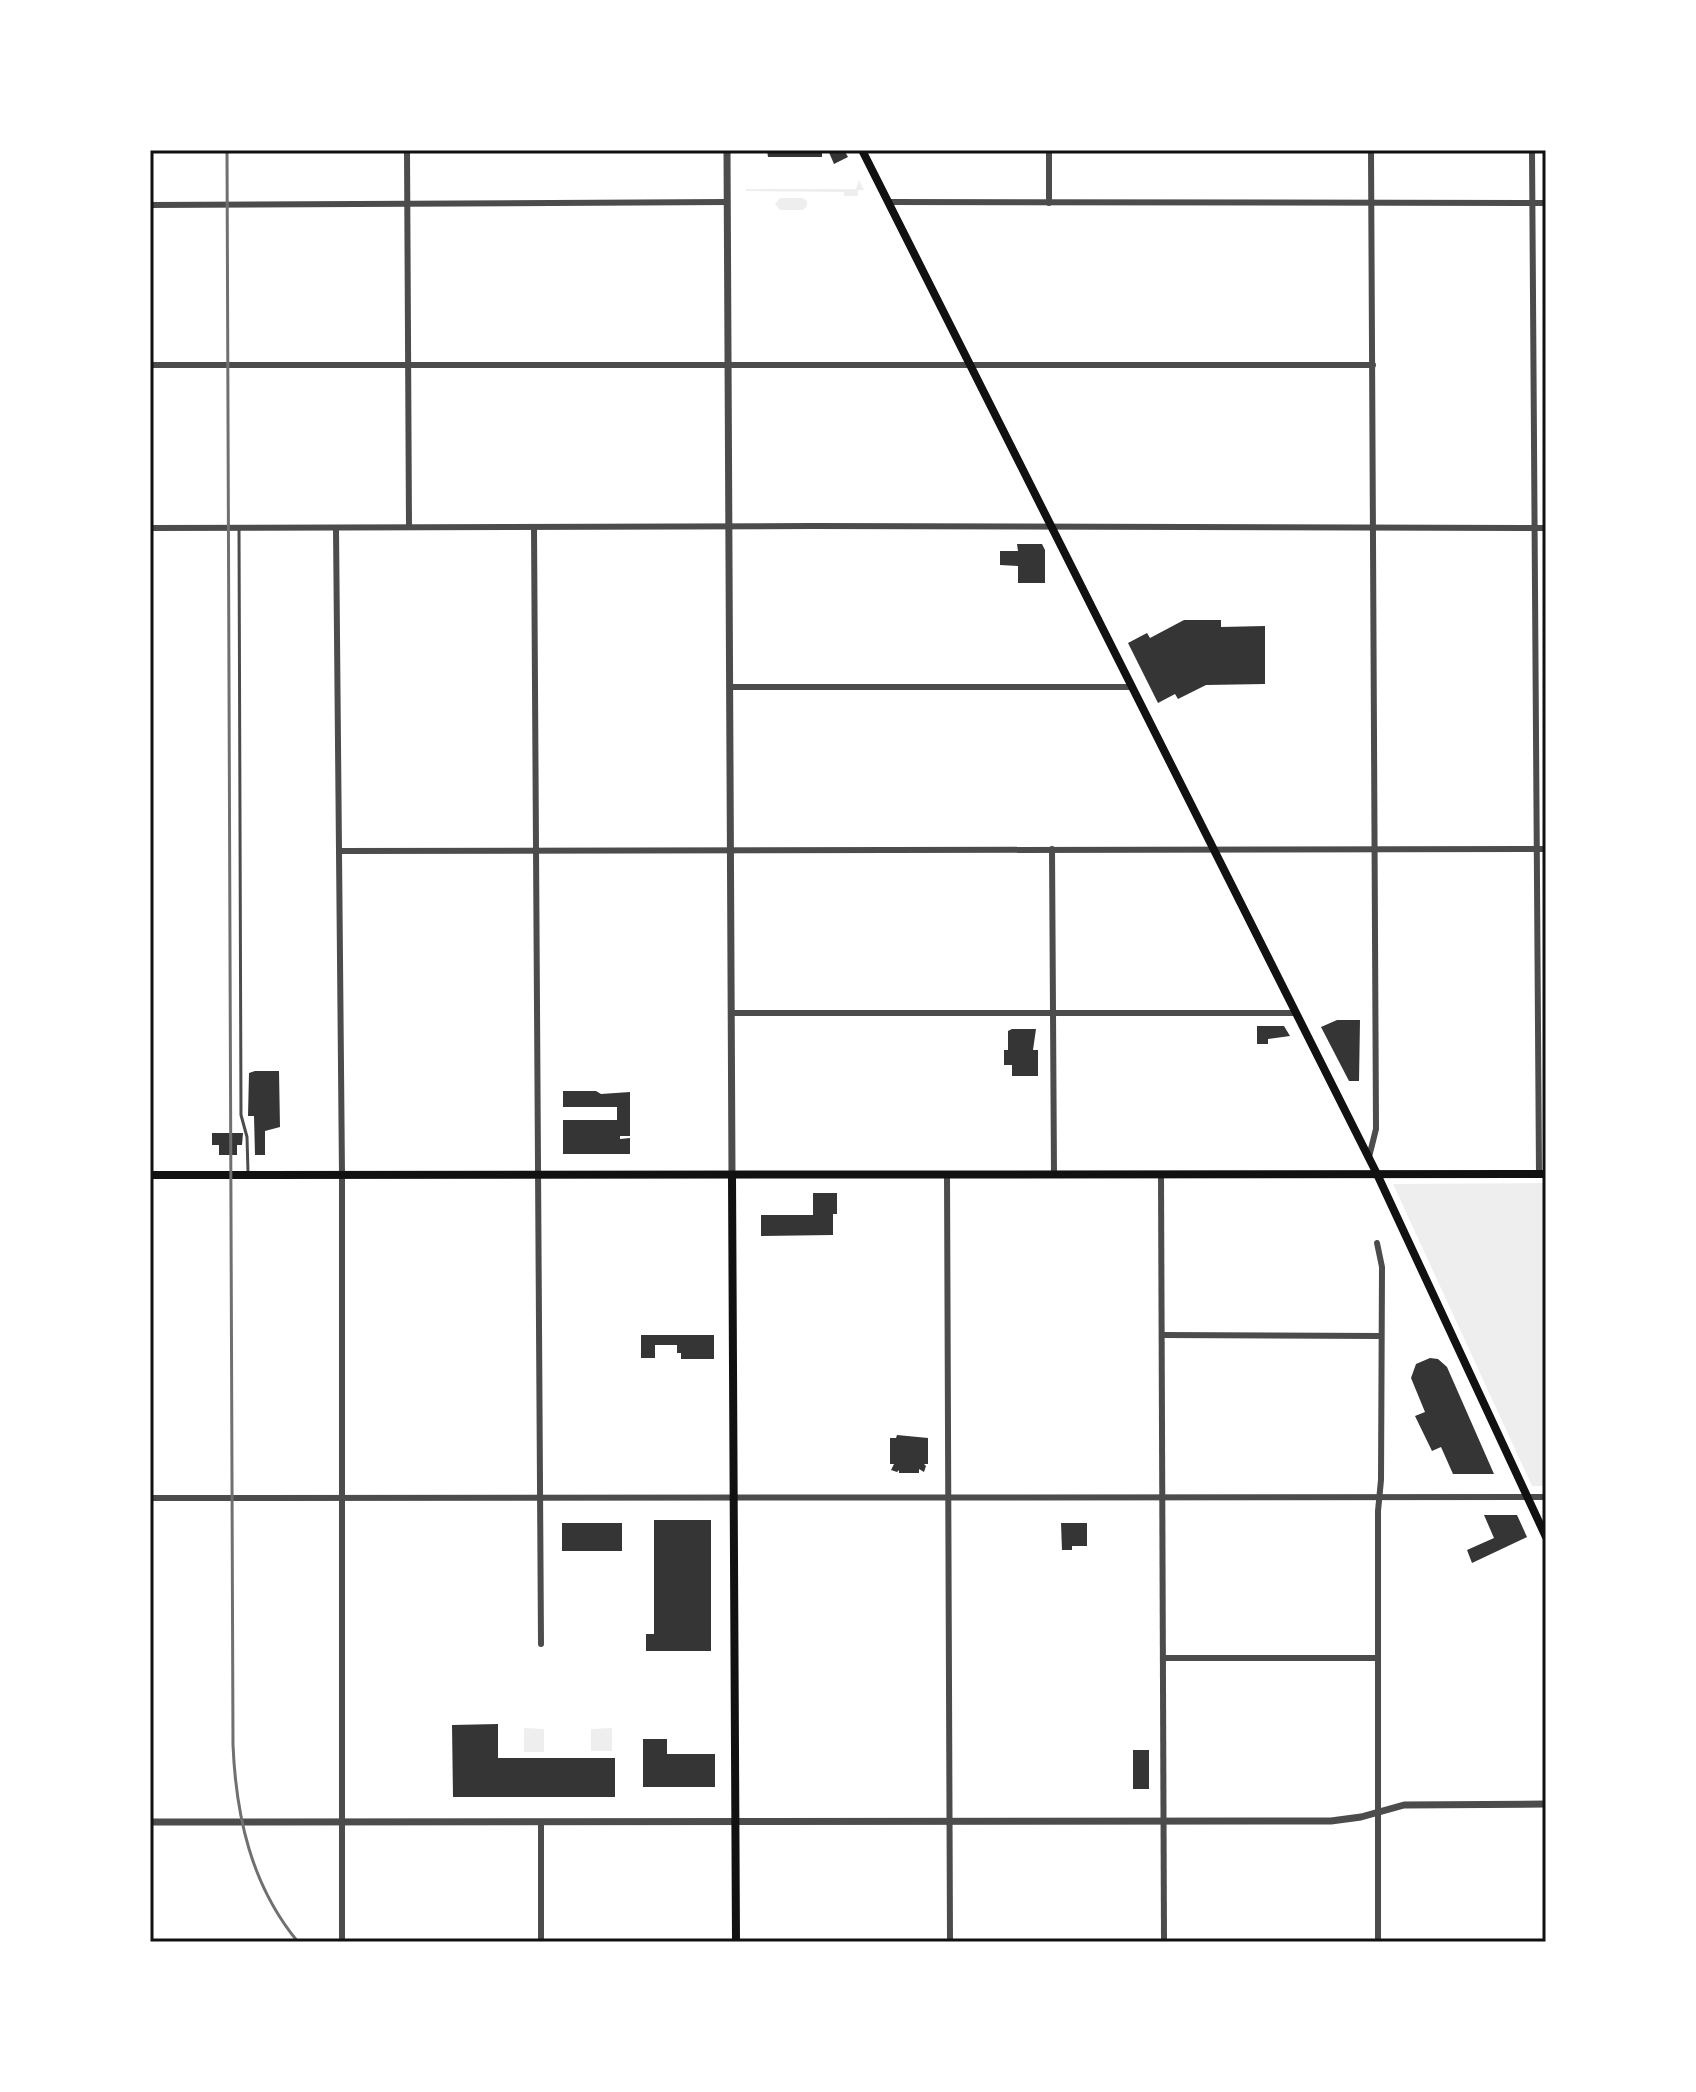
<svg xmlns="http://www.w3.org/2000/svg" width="1696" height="2092" font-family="'Archivo Narrow',sans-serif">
<rect width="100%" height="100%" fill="#fff"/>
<g fill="#eee">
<polygon points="859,180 864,190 858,190 858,196 844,196 844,192 746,191 746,189 856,189"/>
<polygon points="780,198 803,198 807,201 807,206 803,210 780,210 775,204"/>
<polygon points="1546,1183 1546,1486 1532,1486 1393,1184"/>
<polygon points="524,1728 544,1729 544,1752 524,1752"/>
<polygon points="612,1728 612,1751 591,1751 591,1729"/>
</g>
<g fill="#353535">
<polygon points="767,150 822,150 822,157 768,157"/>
<polygon points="828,150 844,150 848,157 834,164"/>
<polygon points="1017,544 1042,544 1045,550 1045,583 1018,583 1018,566 1000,565 1000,551 1018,551"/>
<polygon points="1184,620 1221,620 1221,627 1265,626 1265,684 1206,685 1178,699 1175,694 1158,703 1128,643 1147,633 1150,638"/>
<polygon points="1337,1020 1360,1020 1359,1081 1349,1081 1321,1027"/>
<polygon points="1257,1026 1284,1026 1290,1036 1268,1039 1268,1044 1257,1044"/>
<polygon points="1012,1029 1036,1029 1033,1050 1038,1050 1038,1076 1012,1076 1012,1065 1004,1065 1004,1050 1008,1050 1008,1031"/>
<polygon points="255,1071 279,1071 280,1127 265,1131 265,1155 255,1155 254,1116 248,1116 249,1073"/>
<polygon points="563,1091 596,1091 601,1094 630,1092 630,1136 620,1136 620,1139 630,1138 630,1154 563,1154 563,1120 617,1120 617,1107 563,1107"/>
<polygon points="212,1133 243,1133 242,1145 237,1145 237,1155 219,1155 219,1145 212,1145"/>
<polygon points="813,1193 837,1193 837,1214 833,1214 833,1235 761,1236 761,1215 813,1215"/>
<polygon points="641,1335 714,1335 714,1359 681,1359 681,1353 677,1353 677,1345 655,1345 655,1358 641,1358"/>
<polygon points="1430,1358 1438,1359 1447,1367 1494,1474 1453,1474 1441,1447 1432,1451 1415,1416 1425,1412 1411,1378 1416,1364"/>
<polygon points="897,1435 928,1438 928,1464 924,1464 926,1466 924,1472 919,1469 919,1473 899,1473 899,1470 897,1472 891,1470 894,1464 890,1464 890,1438 896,1438"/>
<polygon points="1484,1515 1517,1515 1527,1537 1472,1563 1467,1550 1494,1538"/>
<polygon points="654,1520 711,1520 711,1651 646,1651 646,1634 654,1634"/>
<rect x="562" y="1523" width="60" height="28"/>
<polygon points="1061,1523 1087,1523 1087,1546 1072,1546 1072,1550 1062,1550"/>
<polygon points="498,1724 498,1758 615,1758 615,1797 453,1797 452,1725"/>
<polygon points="643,1739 667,1739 667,1754 715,1754 715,1787 643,1787"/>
<rect x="1133" y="1750" width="16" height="39"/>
</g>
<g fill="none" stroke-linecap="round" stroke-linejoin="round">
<polyline stroke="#4c4c4c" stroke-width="3" points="239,528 241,1115 247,1137 248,1172"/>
<g stroke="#4c4c4c" stroke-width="6">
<polyline points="407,150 409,527"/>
<polyline points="1532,150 1539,1174"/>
<polyline points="889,202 1546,203"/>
<polyline points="1049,203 1049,150"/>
<polyline points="150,205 727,202"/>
<polyline points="150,365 1373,365"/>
<polyline points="534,527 541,1644"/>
<polyline points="150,528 812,526 1546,528"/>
<polyline points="336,528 342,1175 342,1942"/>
<polyline points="730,687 1132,687"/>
<polyline points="1052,849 1054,1175"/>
<polyline points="339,851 1546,849"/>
<polyline points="731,1013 1296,1013"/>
<polyline points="1369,1157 1376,1129 1371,150"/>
<polyline points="1161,1174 1164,1942"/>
<polyline points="947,1175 950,1942"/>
<polyline points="1377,1243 1382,1267 1381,1480 1378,1511 1378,1942"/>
<polyline points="1162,1335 1381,1336"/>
<polyline points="150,1498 1546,1497"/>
<polyline points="1163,1658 1377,1658"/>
<polyline points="541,1942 541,1822"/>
</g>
<g stroke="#4c4c4c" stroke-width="7">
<polyline points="727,150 732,1175"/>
<polyline points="150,1822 1331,1821 1361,1817 1404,1805 1546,1804"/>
</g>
<g stroke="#111" stroke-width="8">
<polyline points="862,150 1377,1174 1546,1537"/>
<polyline points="150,1175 1546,1174"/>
<polyline points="732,1175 736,1942"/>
</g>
<path stroke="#707070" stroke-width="3" d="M227,150L233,1745C236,1816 251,1885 298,1942"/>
</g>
<rect width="1696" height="2092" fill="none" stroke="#ffffff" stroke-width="304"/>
<rect x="152" y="152" width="1392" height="1788" fill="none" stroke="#111" stroke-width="3"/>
</svg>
